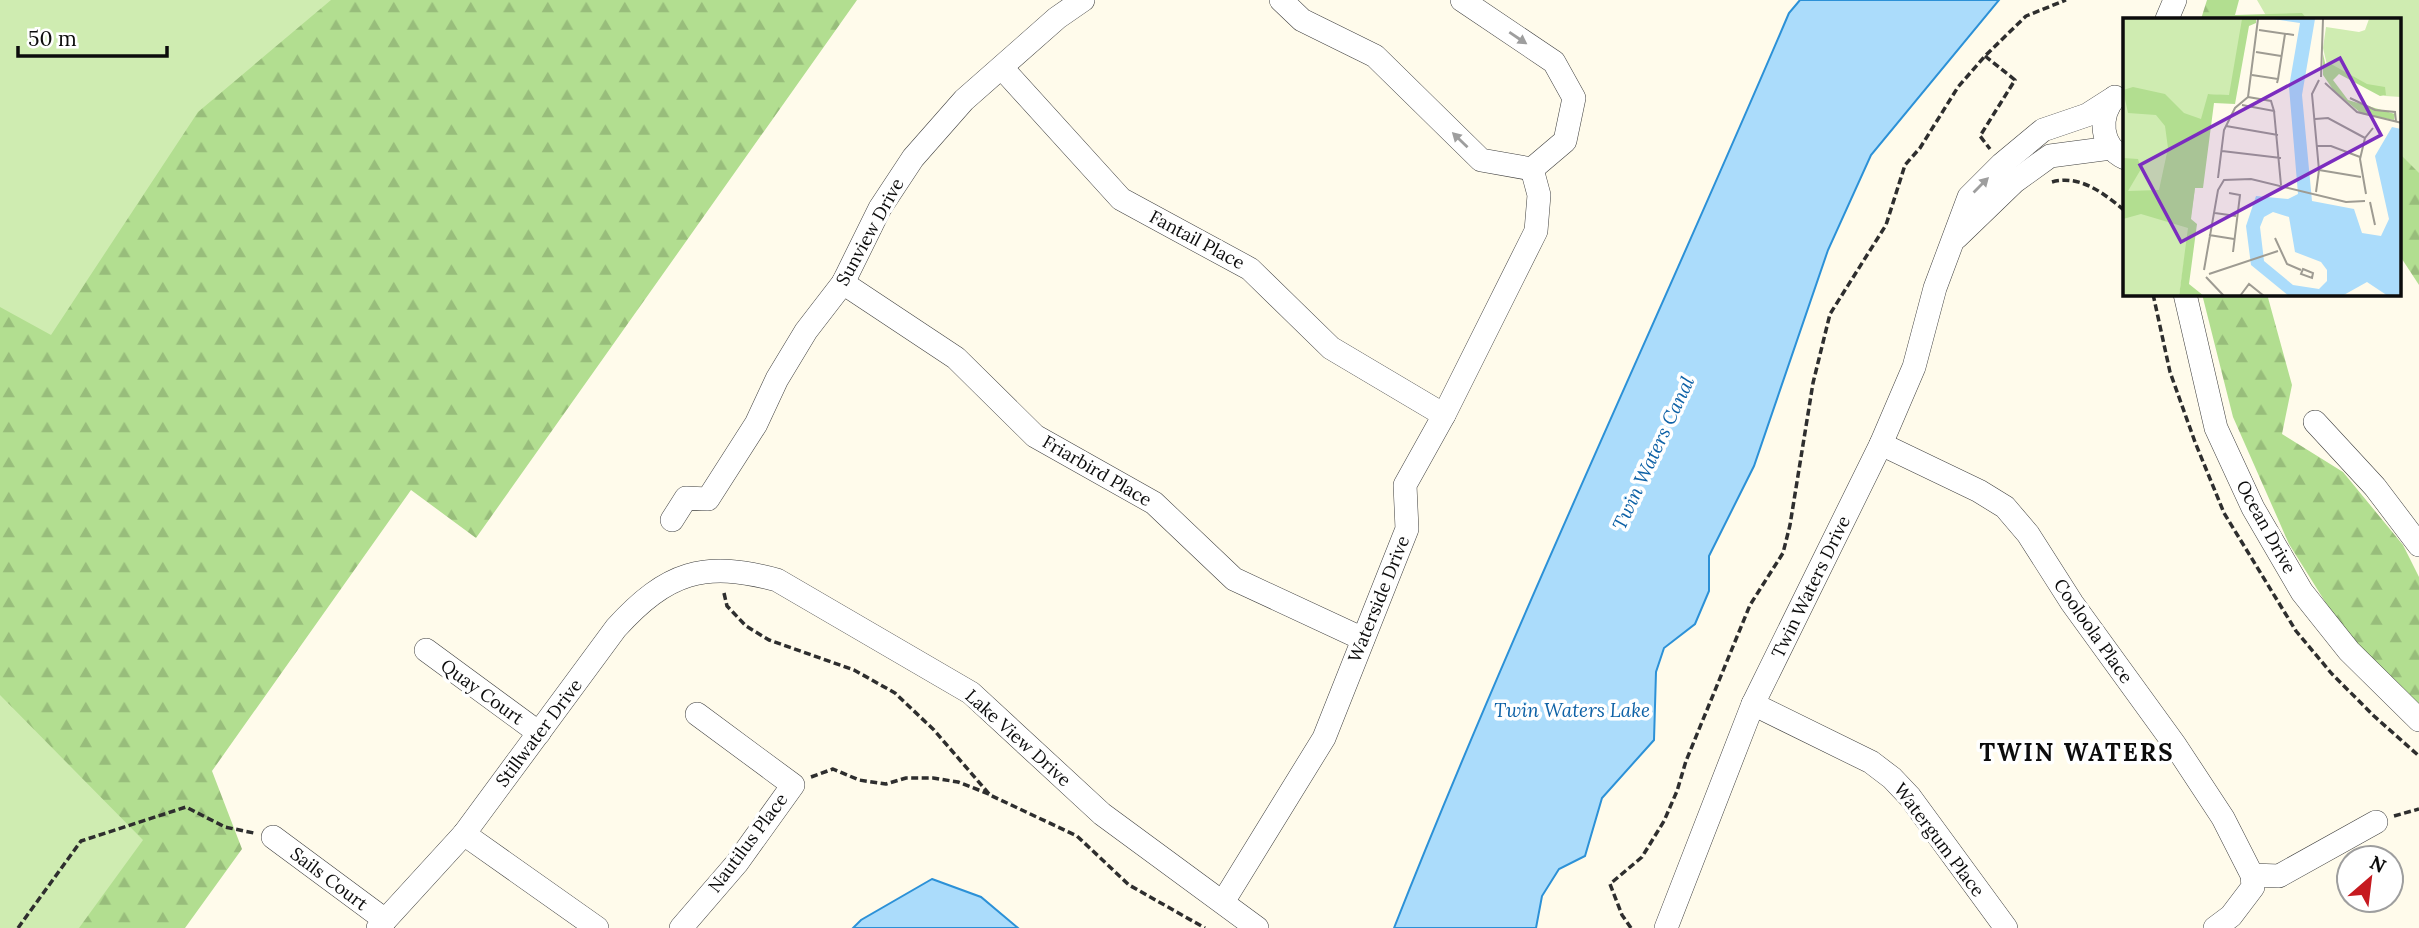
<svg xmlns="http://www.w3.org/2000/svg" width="2419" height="928" font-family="Lora,serif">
<defs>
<pattern id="forest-firs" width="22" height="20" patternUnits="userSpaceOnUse" patternTransform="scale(1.75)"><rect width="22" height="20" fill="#b2de90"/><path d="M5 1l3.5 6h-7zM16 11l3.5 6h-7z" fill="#98bd7b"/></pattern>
</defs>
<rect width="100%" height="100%" fill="#fffbeb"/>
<g fill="#cfecb1">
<polygon points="0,0 771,0 86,928 0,928"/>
<polygon points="2257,0 2419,0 2419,243 2400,215 2400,19 2268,19"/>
</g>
<g fill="url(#forest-firs)">
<polygon points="331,0 857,0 476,538 411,490 212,771 242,849 185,928 79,928 143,840 0,695 0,307 51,335 198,112"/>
<polygon points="2207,0 2239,0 2235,15 2302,13 2307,19 2201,19"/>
<polygon points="2400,154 2419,173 2419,285 2400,256"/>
<polygon points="2202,294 2267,294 2292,385 2282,434 2343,472 2403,545 2419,577 2419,710 2344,632 2289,544 2233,417"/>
</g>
<g fill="#abdcfb" stroke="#2c91d7" stroke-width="2">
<path d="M1800,0H1999L1871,155L1828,250L1754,466L1709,556V591L1695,624L1664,648L1656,672L1654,740L1602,798L1585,856L1559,869L1542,896L1536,928H1394C1516,619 1659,318 1789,13Z"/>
<polygon points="932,879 981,897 1018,928 853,928 861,920"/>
</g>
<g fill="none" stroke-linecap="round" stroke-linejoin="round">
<g stroke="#3f3f3f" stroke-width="24">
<g id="minor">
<polyline points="1281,0 1302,20 1375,56 1481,160 1532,169 1565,141 1574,98 1554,62 1462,0"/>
<polyline points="2167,19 2175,0"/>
<polyline points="1002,68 1121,199 1250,269 1331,348 1444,415"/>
<path d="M2115,97C2098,116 2100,147 2125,158"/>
<polyline points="1957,237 2014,182 2050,156 2111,148"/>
<polyline points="843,283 956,358 1035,436 1154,503 1234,579 1363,639"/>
<polyline points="2185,294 2216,428 2253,508 2302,592 2349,651 2419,720"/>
<polyline points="2315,422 2375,487 2419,545"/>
<polyline points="1881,444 1979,491 2005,507 2028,534 2072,603 2175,745 2223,818 2252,875 2253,887 2231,916 2215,928"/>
<polyline points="672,520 686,498 708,499 756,424 777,379 806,331 843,283 880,208 913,158 964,100 1057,18 1083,0"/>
<polyline points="426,650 539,733"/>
<polyline points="1753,704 1871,762 1892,778 1910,797 2006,928"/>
<polyline points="464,834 597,928"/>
<polyline points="273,837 385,920"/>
<polyline points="2252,875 2279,876 2376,822"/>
<polyline points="1223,902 1324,738 1407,529 1405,485 1444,415 1536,231 1539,195 1532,169"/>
<path d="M378,928L464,834L616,628C667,572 704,560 777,580L971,693L1102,814L1257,928"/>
<polyline points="681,928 737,863 793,785 697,714"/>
<polyline points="1666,928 1753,704 1881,444 1914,367 1935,288 1969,197 2002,164 2043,130 2087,115 2112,99"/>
</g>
</g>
<g stroke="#2e2e2e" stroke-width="3.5" stroke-dasharray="7 3.5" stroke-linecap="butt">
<polyline points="1985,56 2015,80 1980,136 1990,149"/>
<path d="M2052,182C2080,174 2105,194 2125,211"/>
<polyline points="2153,294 2170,372 2195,442 2224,513 2296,631 2332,674 2374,716 2419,756"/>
<polyline points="724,593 727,606 746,626 769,640 854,670 895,693 934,730 990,795 1077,836 1129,885 1205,928"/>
<polyline points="811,777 833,769 859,780 886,784 906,778 933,778 958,782 989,794"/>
<polyline points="2394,816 2419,809"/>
<polyline points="18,928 81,841 186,807 225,827 254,833"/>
<polyline points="1631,928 1622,915 1610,884 1642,857 1664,821 1677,791 1686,761 1750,605 1783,553 1790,525 1813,383 1830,314 1886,225 1905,165 1920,148 1958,87 1985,56 2026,16 2066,0"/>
</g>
<use href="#minor" stroke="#fff" stroke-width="23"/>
</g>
<defs><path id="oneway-solid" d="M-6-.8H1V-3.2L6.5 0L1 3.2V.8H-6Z" transform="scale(1.75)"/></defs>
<g fill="#9e9e9e">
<use href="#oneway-solid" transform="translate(1518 38) rotate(34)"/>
<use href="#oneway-solid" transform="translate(1460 140) rotate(-136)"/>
<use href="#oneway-solid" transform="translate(1981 185) rotate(-45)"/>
</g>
<g text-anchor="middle" stroke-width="7" stroke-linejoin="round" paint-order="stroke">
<g font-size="18" fill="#0c0c0c" stroke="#fff">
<text transform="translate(870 232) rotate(-61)" y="6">Sunview Drive</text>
<text transform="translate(1197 240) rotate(28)" y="6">Fantail Place</text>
<text transform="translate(1097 471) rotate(30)" y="6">Friarbird Place</text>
<text transform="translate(2266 527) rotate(61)" y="6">Ocean Drive</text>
<text transform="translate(1811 587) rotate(-64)" y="6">Twin Waters Drive</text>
<text transform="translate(1379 599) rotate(-68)" y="6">Waterside Drive</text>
<text transform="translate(2093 631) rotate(55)" y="6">Cooloola Place</text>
<text transform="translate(482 692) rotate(36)" y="6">Quay Court</text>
<text transform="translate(539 733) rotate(-53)" y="6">Stillwater Drive</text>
<text transform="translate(1018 738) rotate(42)" y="6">Lake View Drive</text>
<text transform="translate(1939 840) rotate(53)" y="6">Watergum Place</text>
<text transform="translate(748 843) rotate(-53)" y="6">Nautilus Place</text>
<text transform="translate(329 879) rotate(37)" y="6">Sails Court</text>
</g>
<g font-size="19" font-style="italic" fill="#0d61a6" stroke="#fff">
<text transform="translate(1653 453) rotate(-65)" y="7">Twin Waters Canal</text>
<text x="1572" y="717">Twin Waters Lake</text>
</g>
<g font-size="24" font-weight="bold" letter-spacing="2" fill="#0c0c0c" stroke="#fff">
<text x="2077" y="761">TWIN WATERS</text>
</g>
</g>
<g transform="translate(2123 18)">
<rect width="278" height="278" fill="#fffbeb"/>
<path d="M0,1H120L108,78L86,76L56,278H0ZM246,1H278V79L262,78L204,47L200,30L203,9L236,14L242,12Z" fill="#cfecb1"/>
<path d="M119,1H133V5L126,8L112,86L91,85L80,170H72L68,201L74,206L66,266L81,278H56L65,210L18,196L0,201V140L15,141L18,151L5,173L36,172L45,130L42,108L33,97L5,95L0,72L10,69L42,76L61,95L78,101L85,76L106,77ZM200,36L203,49L208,46L244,66L262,69L263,77L257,78L216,56L210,62L225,82L272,96L271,102L239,96L211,73L200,57Z" fill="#b2de90"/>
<path d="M150,1H192L179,77L189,183L231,191L239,215L258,218L266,201L252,138L269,109L278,111V278H265L244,264L219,278H166L128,247L123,208L133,178L165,181L175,176L166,69L177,5ZM150,194L166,199L172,234L198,244L204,252V263L196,271L170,267L141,243L137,209L141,199Z" fill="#abdcfb" fill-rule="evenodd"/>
<path fill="none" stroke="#9e9b92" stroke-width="2" d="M136,12L171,17M133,34L158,38M129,57L155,61L154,65M198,59L200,1M155,61L162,16M202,65L234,94L279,105M227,80L252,92L272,94L273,104M119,87L151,93L148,83L125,79M151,93L158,167M192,101L205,100L242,120M103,108L155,117M193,128H208L237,139M99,133L158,140M196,152L238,159M95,160L101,112L112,90L125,79L135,1M193,174L196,152L189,76L196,62M106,175L117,177L110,234M243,176L237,141L242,120L250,110M247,184L252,207M92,195L113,198M86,217L111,221M152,220L164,246L178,252M180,251L190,255L189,260L178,256ZM81,252L95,172L101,162L128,161L223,184L242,183M86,256L155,233M83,259L101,278M117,278L126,266L141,278"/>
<path fill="#7b2cbf" fill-opacity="0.15" stroke="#7b2cbf" stroke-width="3.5" d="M217,40L258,117L58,224L17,147Z"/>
<rect width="278" height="278" fill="none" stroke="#0c0c0c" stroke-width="3.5"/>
</g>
<g transform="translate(2370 879) rotate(28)"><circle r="33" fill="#ffffff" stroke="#9e9e9e" stroke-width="2"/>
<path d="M0-5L12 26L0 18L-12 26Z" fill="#c61a20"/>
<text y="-10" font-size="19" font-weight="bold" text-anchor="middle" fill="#0c0c0c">N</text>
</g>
<path d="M18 46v10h149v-10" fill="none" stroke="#0c0c0c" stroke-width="3.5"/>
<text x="28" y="46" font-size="21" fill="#0c0c0c" stroke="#ffffff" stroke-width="5" paint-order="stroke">50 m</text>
</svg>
